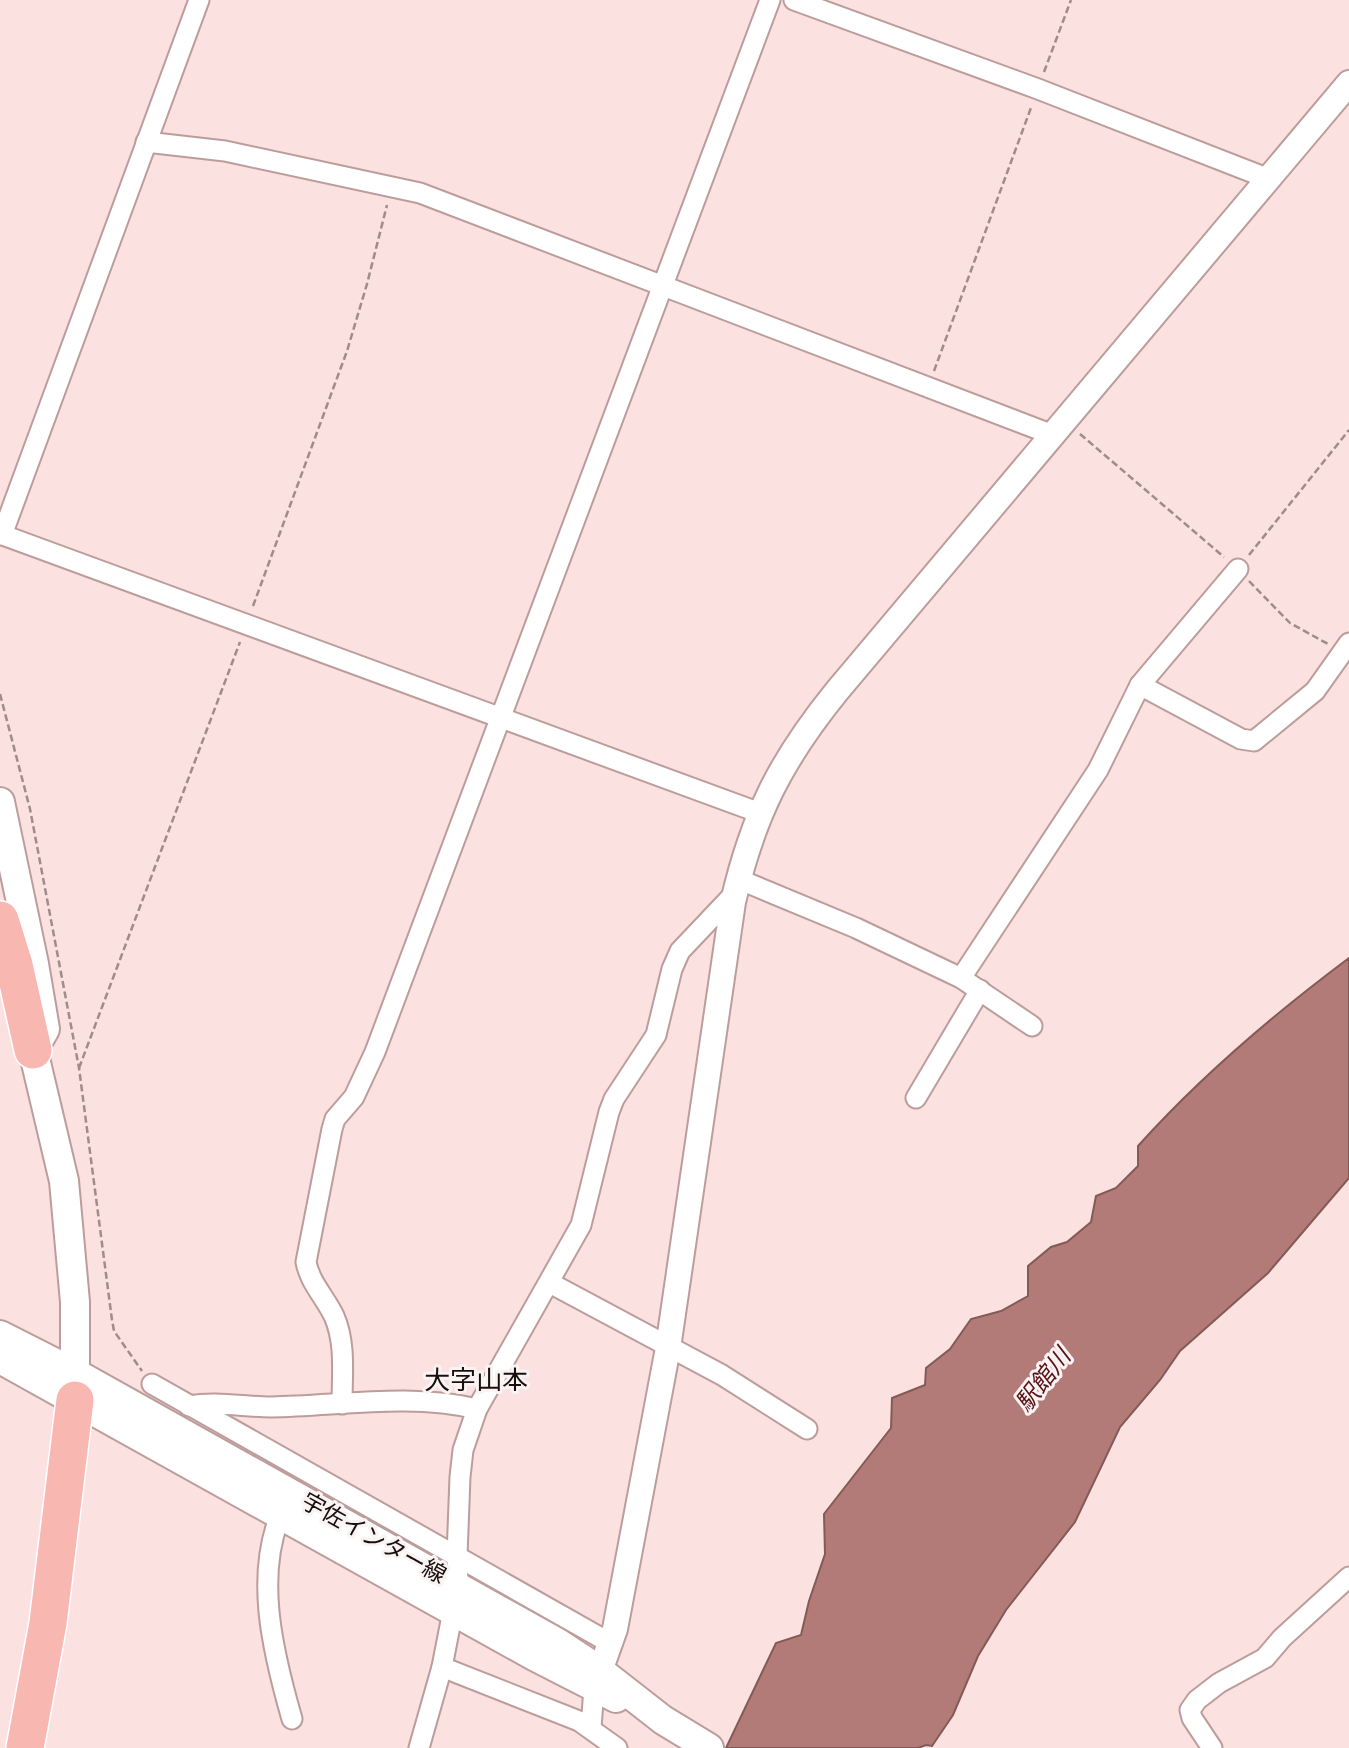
<svg xmlns="http://www.w3.org/2000/svg" width="1349" height="1748" font-family="'Nunito Sans','Noto Sans JP',sans-serif">
<rect width="100%" height="100%" fill="#fbe1df"/>
<path fill="#b37b77" stroke="#845a57" stroke-width="2" d="M1349,958V1178L1268,1273L1180,1351L1160,1380L1120,1427L1075,1522L1006,1610L978,1656L953,1715L932,1746L926,1745L918,1748H726L776,1643L801,1635L809,1601L825,1554L824,1514L891,1428L892,1398L925,1385L926,1368L950,1349L971,1319L1001,1311L1028,1296V1266L1051,1247L1067,1242L1091,1222L1096,1196L1116,1188L1138,1166V1146C1201,1076 1274,1014 1349,958Z"/>
<g fill="none" stroke-linecap="round" stroke-linejoin="round">
<g stroke="#bc9d9b" stroke-width="23">
<g id="minor">
<polyline points="794,0 1038,89 1269,179"/>
<polyline points="146,142 225,151 420,193 1053,435"/>
<polyline points="0,534 760,813"/>
<polyline points="2,535 199,0"/>
<polyline points="1140,685 1241,739 1254,741 1315,691 1349,643"/>
<polyline points="738,879 856,928 961,978 1032,1026"/>
<polyline points="961,978 1098,770 1140,685 1238,569"/>
<polyline points="916,1098 980,990"/>
<polyline points="550,1283 722,1375 807,1429"/>
<polyline points="152,1384 610,1643"/>
<path d="M342,1404C342,1375 346,1343 334,1316C325,1297 310,1283 306,1262L332,1129L335,1119L354,1097L375,1052L770,0"/>
<path d="M189,1406C216,1401 244,1407 271,1407C339,1406 410,1393 477,1409"/>
<path d="M285,1505C252,1570 273,1653 292,1719"/>
<polyline points="442,1667 579,1721 617,1748"/>
<polyline points="591,1728 594,1688"/>
<polyline points="419,1748 442,1667 458,1585 457,1556 460,1477 463,1450 477,1409 581,1225 609,1112 614,1099 656,1035 672,969 680,951 735,893"/>
<polyline points="1212,1748 1192,1718 1190,1710 1197,1700 1219,1683 1265,1658 1282,1638 1349,1577"/>
</g>
</g>
<g stroke="#bc9d9b" stroke-width="28">
<path id="tertiary" d="M594,1688L615,1629L668,1348L733,902C753,815 781,760 837,691L1349,83"/>
</g>
<g stroke="#bc9d9b" stroke-width="32">
<g id="secondary">
<polyline points="0,802 34,964 45,1029 33,1050 64,1181 75,1302 75,1386"/>
<polyline points="0,1335 75,1373 558,1643 599,1670 663,1720 709,1748"/>
<polyline points="0,1359 534,1656 616,1698"/>
</g>
</g>
<g stroke="#fff" stroke-width="40">
<g id="motorway">
<polyline points="0,920 14,965 33,1050"/>
<polyline points="25,1748 48,1623 75,1400"/>
</g>
</g>
<g stroke="#a08c8b" stroke-width="2.5" stroke-dasharray="7 3.5" stroke-linecap="butt">
<polyline points="1044,72 1071,0"/>
<polyline points="934,371 1032,105"/>
<polyline points="1080,434 1224,557"/>
<polyline points="1249,555 1349,430"/>
<polyline points="1249,581 1290,623 1328,644"/>
<polyline points="253,606 347,351 367,284 387,205"/>
<polyline points="0,694 30,809 79,1068 112,1320 114,1331 142,1371"/>
<polyline points="79,1068 240,642"/>
</g>
<use href="#minor" stroke="#fff" stroke-width="19"/>
<use href="#tertiary" stroke="#fff" stroke-width="24"/>
<use href="#secondary" stroke="#fff" stroke-width="28"/>
<use href="#motorway" stroke="#f9b7b2" stroke-width="37"/>
</g>
<g text-anchor="middle" stroke-width="6" stroke-linejoin="round" paint-order="stroke">
<g font-size="23" fill="#180e0d" stroke="#faf3f3">
<text transform="translate(374 1538) rotate(29)" y="8">宇佐インター線</text>
</g>
<g font-size="24" font-style="italic" fill="#571214" stroke="#faf3f3">
<text transform="translate(1043 1380) rotate(-52)" y="8">駅館川</text>
</g>
<g font-size="26" fill="#180e0d" stroke="#faf3f3">
<text x="476" y="1389">大字山本</text>
</g>
</g>
</svg>
